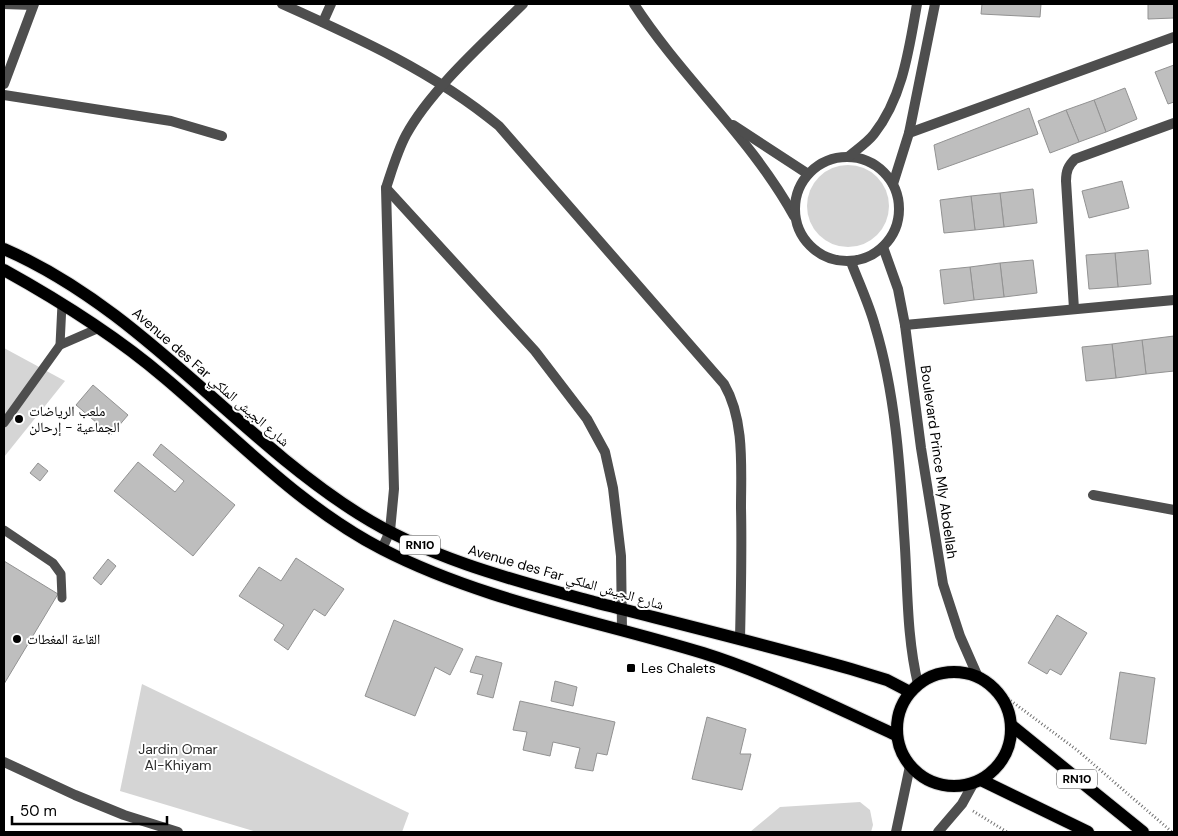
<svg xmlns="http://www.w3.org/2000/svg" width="1178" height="836" font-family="'DM Sans','Noto Naskh Arabic',sans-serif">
<rect width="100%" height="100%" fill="#fff"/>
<g fill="#d5d5d5">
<circle cx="848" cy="206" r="41"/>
<polygon points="4,348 65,381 4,457"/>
<polygon points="142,684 409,813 402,832 257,832 120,791"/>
<polygon points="860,802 870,810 873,825 871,832 750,832 780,807"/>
</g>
<g fill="#bebebe" stroke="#929292">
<polygon points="982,4 1041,4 1040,17 981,14"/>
<polygon points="1148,4 1174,4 1174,18 1148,19"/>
<polygon points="1174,65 1174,102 1168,104 1155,72"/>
<polygon points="1125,88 1137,119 1106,132 1094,100"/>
<polygon points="1094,100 1106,132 1079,142 1066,110"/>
<polygon points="1029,108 1038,134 938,170 934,145"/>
<polygon points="1066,110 1079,142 1050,153 1038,121"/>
<polygon points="1122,181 1129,208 1089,218 1082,191"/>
<polygon points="1033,189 1037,223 1004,227 1000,193"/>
<polygon points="1000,193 1004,227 975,230 971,196"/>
<polygon points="971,196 975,230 944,233 940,200"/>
<polygon points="1148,250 1151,284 1118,287 1115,253"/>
<polygon points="1115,253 1118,287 1089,289 1086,255"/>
<polygon points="1033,260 1037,293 1004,297 1000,263"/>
<polygon points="1000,263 1004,297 974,300 970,267"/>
<polygon points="970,267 974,300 944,304 940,270"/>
<polygon points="1174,336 1174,371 1146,374 1142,340"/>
<polygon points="1142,340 1146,374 1116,378 1112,344"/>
<polygon points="1112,344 1116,378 1086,381 1082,347"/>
<polygon points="93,385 128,415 111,435 76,405"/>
<polygon points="161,444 235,505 193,556 114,491 138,462 175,492 184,481 153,455"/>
<polygon points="38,463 48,471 40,481 30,473"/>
<polygon points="296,558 344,589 325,616 314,609 288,650 274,640 284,625 239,596 259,567 281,581"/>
<polygon points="108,559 116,566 101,585 93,578"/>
<polygon points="4,561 58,594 4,684"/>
<polygon points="1057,615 1087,633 1061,675 1050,669 1047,674 1028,663"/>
<polygon points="394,620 463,649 450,675 435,667 415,716 365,696"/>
<polygon points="476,656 502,663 493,698 477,694 483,675 470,672"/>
<polygon points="1120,672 1155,678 1146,744 1110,739"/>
<polygon points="555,681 577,687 573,706 551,701"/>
<polygon points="520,701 615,722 607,755 597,753 593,771 575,768 580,748 553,742 550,756 523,750 527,732 513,730"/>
<polygon points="707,717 746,729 740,754 751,754 742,790 692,779"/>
</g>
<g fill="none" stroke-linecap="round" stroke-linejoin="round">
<g stroke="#dbdbdb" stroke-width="14">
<g id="primary">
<path d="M4,249C142,309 234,435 359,514C430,559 513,580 594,602C680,624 766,645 851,669L887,680L910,692"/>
<path d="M4,270C60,301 116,336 165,378C235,437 299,506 382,549C483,601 595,620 703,653C770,674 832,706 896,735"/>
<circle cx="954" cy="729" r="57"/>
<polyline points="1011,725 1143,832"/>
<polyline points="981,780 1088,832"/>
</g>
</g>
<g stroke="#707070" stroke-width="3" stroke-dasharray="1 2.5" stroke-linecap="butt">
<polyline points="991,686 1077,750 1172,832"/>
<polyline points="973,811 1007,832"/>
</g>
<g stroke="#4e4e4e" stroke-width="9">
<polyline points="60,345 99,328"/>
<polyline points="4,423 60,345 62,304"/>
<polyline points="4,530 53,563 61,574 62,598"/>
</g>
<g stroke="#4e4e4e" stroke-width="10">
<polyline points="4,4 33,5"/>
<path d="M282,4C358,38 434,72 499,126L724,384C745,420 741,468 741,508C742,552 741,595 740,639"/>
<path d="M634,4C682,78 751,138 794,216"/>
<polyline points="323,22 331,4"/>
<polyline points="4,84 34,4"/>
<polyline points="4,95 171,121 222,136"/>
<polyline points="733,125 808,174"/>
<polyline points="909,133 1174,37"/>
<circle cx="847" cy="209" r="52"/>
<path d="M848,157C856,150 867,143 874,134C903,97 909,49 917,4"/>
<polyline points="893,184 909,133 935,4"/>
<polyline points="386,188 535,351 587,419 605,452 613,488 621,556 622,630"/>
<polyline points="883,247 898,289 905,325 921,448 943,584 960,636 978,677"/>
<path d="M851,262C859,283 869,304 875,326C895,392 900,464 904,533C908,584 906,634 918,684"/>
<path d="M1074,309L1066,181C1066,171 1068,166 1075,159L1174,123"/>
<polyline points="905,325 1174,300"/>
<polyline points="1093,495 1174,510"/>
<path d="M382,549L390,531L394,489L386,188C392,170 397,152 406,135C431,89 486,41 523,4"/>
<polyline points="4,762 75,795 124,815 178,832"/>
<polyline points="896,832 910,766"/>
<polyline points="938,832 962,804 973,784"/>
</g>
<use href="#primary" stroke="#000" stroke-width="12"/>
</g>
<g fill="#000" stroke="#fff" stroke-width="2">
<circle cx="19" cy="419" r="5"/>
<circle cx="17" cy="639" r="5"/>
<rect x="626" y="663" width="10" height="10" rx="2.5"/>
</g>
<g text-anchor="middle" stroke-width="4" stroke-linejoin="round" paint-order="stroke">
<g fill="#fff" stroke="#4c4c4c" stroke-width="1">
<rect x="400" y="535.5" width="40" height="19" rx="4"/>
<rect x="1057" y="769.5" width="40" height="19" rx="4"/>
</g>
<g font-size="12" font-weight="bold" fill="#000">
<text x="420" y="549">RN10</text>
<text x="1077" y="783">RN10</text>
</g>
<g font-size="14" fill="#000" stroke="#fff">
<text transform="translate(211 377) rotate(41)" y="5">Avenue des Far شارع الجيش الملكي</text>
<text transform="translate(939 462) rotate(82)" y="5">Boulevard Prince Mly Abdellah</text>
<text transform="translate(566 577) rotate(16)" y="5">Avenue des Far شارع الجيش الملكي</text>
</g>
<g font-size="14" fill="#000" stroke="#fff" text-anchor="start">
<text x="29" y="416">ملعب الرياضات<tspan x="29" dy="16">الجماعية - إرحالن</tspan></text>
<text x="27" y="644">القاعة المغطات</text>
<text x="641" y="673">Les Chalets</text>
</g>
<g font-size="14" fill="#2c2c2c" stroke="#fff">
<text x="178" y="754">Jardin Omar<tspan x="178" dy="16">Al-Khiyam</tspan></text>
</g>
</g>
<rect width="1178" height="836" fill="none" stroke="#000000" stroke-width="10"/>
<path d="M12 816v8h155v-8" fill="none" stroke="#000000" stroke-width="2.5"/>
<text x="20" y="816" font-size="15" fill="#000000" stroke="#ffffff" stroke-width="4" paint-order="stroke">50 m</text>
</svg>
